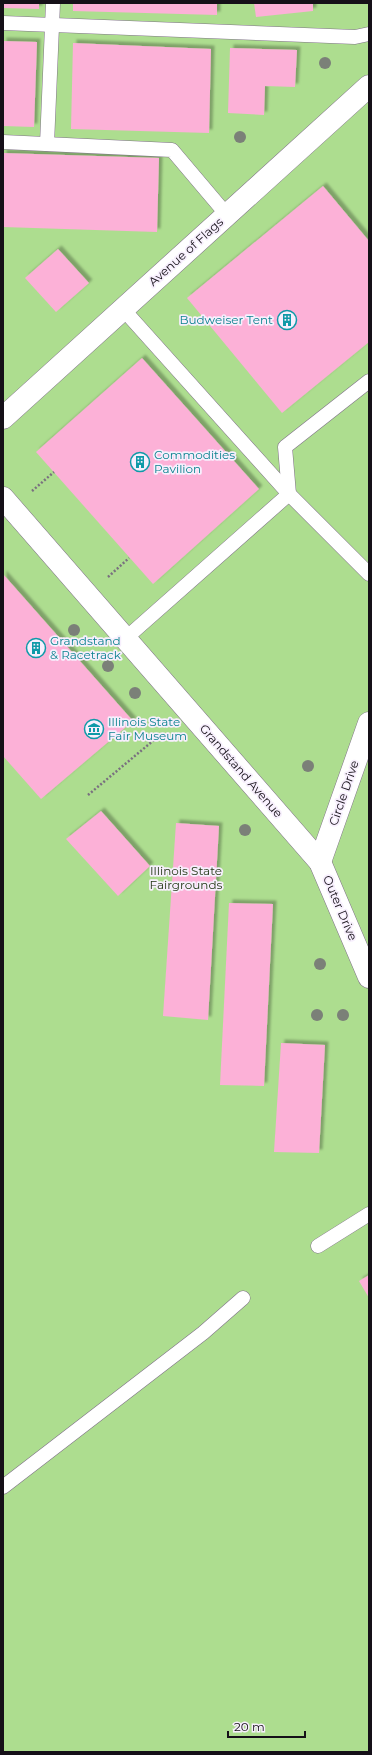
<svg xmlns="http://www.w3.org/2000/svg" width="372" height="1755" font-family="Montserrat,sans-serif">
<defs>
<filter id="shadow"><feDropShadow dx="3.5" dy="-3.5" stdDeviation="1" flood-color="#0004"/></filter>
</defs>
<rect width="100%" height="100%" fill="#eddff6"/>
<rect fill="#addd8f" x="3" y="3" width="366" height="1749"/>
<g fill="#fcb1d7" filter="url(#shadow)">
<polygon points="3,3 39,3 39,9 3,8"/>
<polygon points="73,3 217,3 217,15 73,11"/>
<polygon points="254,3 313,3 313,11 256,17"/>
<polygon points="3,41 37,42 34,127 3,126"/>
<polygon points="73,43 211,49 209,133 71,129"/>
<polygon points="230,48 297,50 295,87 265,86 264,115 228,113"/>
<polygon points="3,153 159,158 157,232 3,227"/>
<polygon points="323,186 369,241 369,342 282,413 187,298"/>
<polygon points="58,249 89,283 56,312 25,278"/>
<polygon points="142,358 259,489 153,584 36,452"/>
<polygon points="3,574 133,721 41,799 3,756"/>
<polygon points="101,811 150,866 118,896 66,839"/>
<polygon points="176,823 219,826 208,1020 163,1016"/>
<polygon points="229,903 273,904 264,1086 220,1085"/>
<polygon points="281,1043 325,1045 319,1153 274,1152"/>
<polygon points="369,1275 369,1298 359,1281"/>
</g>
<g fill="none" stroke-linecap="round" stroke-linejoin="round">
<g stroke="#7f7387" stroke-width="15">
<g id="service">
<polyline points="3,23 355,37 369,34"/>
<polyline points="3,142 172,150 227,215"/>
<polyline points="47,144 53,3"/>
<polyline points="123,309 289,494 369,574"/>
<polyline points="125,639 289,494 285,447 369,381"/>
<polyline points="318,1246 369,1214"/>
<polyline points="3,1487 203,1333 243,1298"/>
</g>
</g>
<g stroke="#7f7387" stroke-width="23">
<g id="minor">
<polyline points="3,418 369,86"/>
<polyline points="3,498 320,862 369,977"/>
<polyline points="320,862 369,723"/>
</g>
</g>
<g stroke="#79707f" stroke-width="2.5" stroke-dasharray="2 2" stroke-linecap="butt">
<polyline points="32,491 54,472"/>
<polyline points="108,577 129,558"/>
<polyline points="88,795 160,735"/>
</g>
<use href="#service" stroke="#fff" stroke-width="14"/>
<use href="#minor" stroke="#fff" stroke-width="22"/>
</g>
<g fill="#7b8078">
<circle cx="325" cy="63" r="6"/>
<circle cx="240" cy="137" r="6"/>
<circle cx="74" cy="630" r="6"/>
<circle cx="108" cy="666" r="6"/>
<circle cx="135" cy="693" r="6"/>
<circle cx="308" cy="766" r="6"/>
<circle cx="245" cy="830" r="6"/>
<circle cx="320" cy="964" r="6"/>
<circle cx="317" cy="1015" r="6"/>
<circle cx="343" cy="1015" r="6"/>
</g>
<defs>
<g id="building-ring" transform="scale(1)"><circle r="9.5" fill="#f7effd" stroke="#0f9aa8" stroke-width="1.5"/><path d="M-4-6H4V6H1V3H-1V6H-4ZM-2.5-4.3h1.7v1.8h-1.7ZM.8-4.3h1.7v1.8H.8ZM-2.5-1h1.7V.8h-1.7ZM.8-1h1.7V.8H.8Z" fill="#0f9aa8"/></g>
<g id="museum-ring" transform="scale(1)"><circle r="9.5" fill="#f7effd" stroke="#0f9aa8" stroke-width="1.5"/><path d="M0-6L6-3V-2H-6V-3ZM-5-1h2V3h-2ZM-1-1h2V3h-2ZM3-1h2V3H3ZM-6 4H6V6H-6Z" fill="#0f9aa8"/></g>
</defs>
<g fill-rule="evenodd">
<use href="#building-ring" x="287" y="320"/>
<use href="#building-ring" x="140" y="462"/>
<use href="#building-ring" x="36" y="648"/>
<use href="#museum-ring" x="94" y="729"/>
</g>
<g text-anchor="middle" stroke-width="3.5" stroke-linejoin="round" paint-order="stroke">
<g font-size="12" fill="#151018" stroke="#f7effd">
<text transform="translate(186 252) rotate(-42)" y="4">Avenue of Flags</text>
<text transform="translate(241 771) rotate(49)" y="4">Grandstand Avenue</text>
<text transform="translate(344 793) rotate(-71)" y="4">Circle Drive</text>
<text transform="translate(340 908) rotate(67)" y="4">Outer Drive</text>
</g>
<g font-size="12" fill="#0d838f" stroke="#f7effd" text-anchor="start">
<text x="273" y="324" text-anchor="end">Budweiser Tent</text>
<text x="154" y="459">Commodities<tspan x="154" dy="14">Pavilion</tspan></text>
<text x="50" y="645">Grandstand<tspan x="50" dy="14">&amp; Racetrack</tspan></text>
<text x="108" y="726">Illinois State<tspan x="108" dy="14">Fair Museum</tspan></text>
</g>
<g font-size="12" fill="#1e3210" stroke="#f7effd">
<text x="186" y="875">Illinois State<tspan x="186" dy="14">Fairgrounds</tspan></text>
</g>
</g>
<rect width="372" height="1755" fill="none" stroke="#151018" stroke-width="8"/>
<path d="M228 1731v6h77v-6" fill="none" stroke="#151018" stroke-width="2"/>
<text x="234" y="1731" font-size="12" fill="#151018" stroke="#f7effd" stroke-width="3" paint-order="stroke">20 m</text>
</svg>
